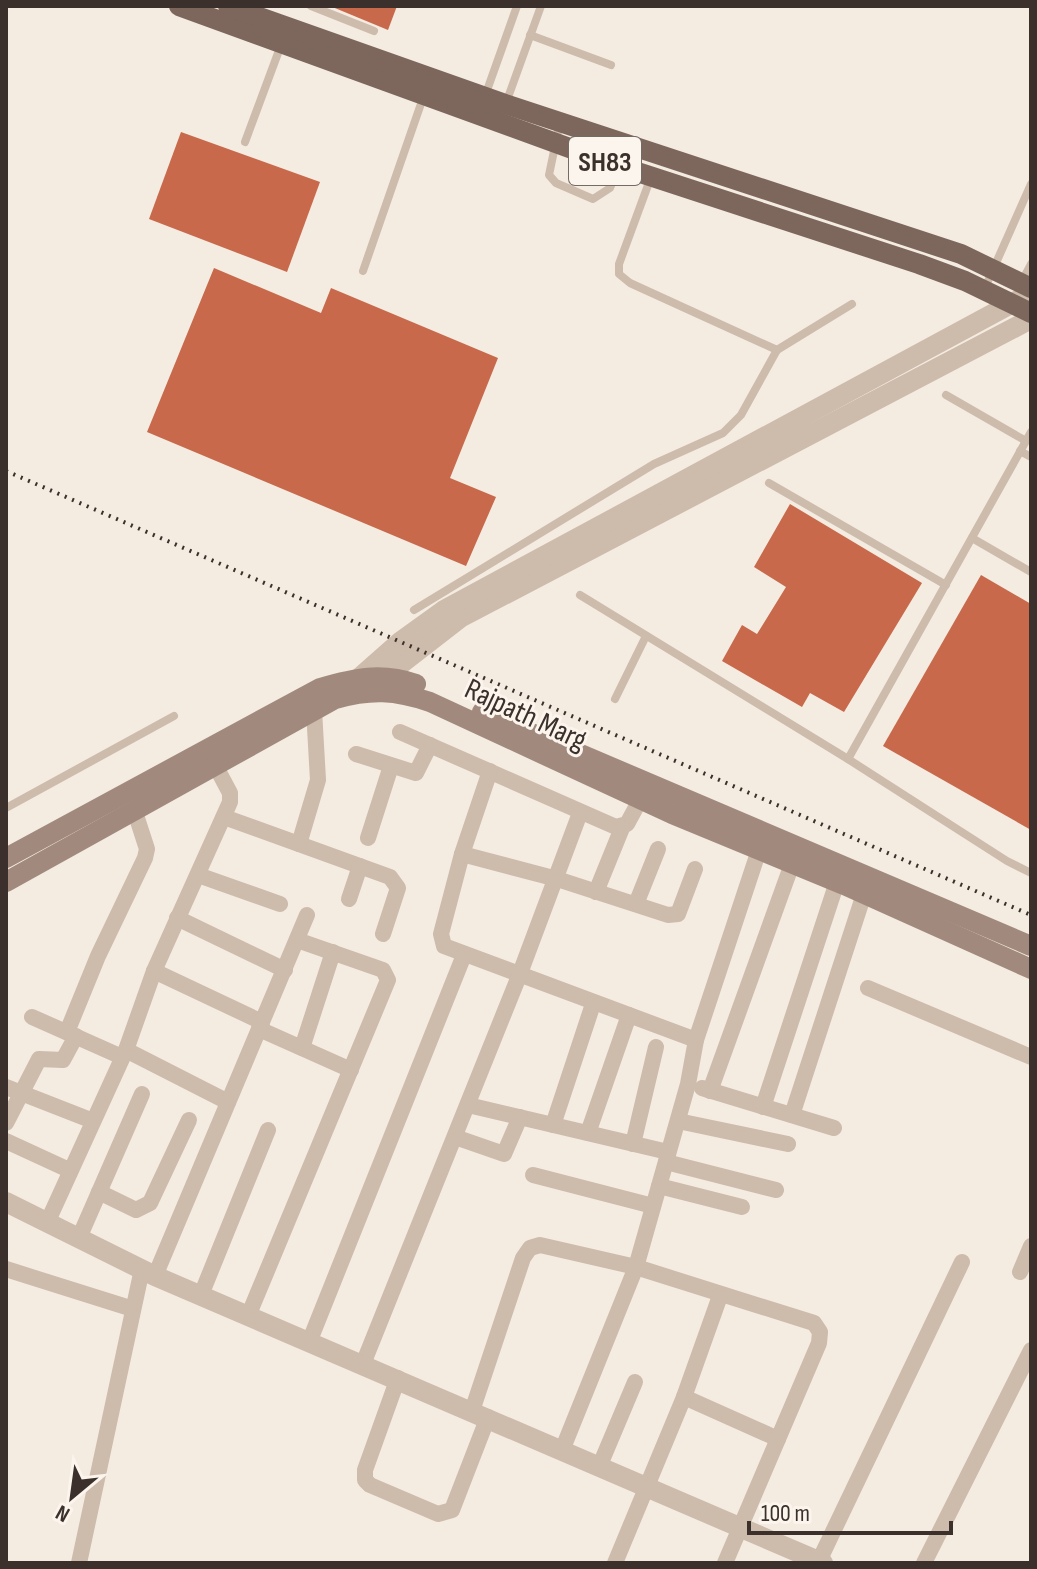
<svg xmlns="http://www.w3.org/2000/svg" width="1037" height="1569" font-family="'Sofia Sans Condensed',sans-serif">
<rect width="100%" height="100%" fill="#f4ebe1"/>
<g fill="#c8694b">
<polygon points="330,6 397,6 388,30"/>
<polygon points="181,132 320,182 287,272 149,219"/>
<polygon points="214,268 321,313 331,288 498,358 450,478 496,497 466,566 147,432"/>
<polygon points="790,504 922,583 844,712 810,693 802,707 722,661 742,625 757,634 786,587 754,567"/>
<polygon points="981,575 1031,604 1031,830 883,746"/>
</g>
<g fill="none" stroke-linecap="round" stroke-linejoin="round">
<g stroke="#cdbbac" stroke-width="8">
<polyline points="311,6 374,31"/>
<polyline points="530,35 611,65"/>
<polyline points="485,96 517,6"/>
<polyline points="506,103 541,6"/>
<polyline points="560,122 549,175 556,183 593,199 610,188 628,144"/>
<polyline points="245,142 281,45"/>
<polyline points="651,177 619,264 619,274 630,283 777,350"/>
<polyline points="363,271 424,95"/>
<polyline points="1022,281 1031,264"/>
<polyline points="984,290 1031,184"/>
<polyline points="946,395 1026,441"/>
<polyline points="1020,451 1031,457"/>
<polyline points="769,483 946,585"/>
<polyline points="972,538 1031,572"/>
<polyline points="580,595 848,759 1007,861 1031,873"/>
<polyline points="414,610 654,464 723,433 741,415 777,350 852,304"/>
<polyline points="615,699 646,636"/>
<polyline points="848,759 1031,432"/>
<polyline points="6,808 174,716"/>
</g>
<g stroke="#cdbbac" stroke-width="16">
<polyline points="400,732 616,827 627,824 640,800"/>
<polyline points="356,754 416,773 430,745"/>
<polyline points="490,771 462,854 441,934 444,946 696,1040"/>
<polyline points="224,817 390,877 398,888 383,934"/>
<polyline points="368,838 391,766"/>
<polyline points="299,844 318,780 314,710"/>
<polyline points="462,854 557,879 668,915 678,914 695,869"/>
<polyline points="198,875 280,904"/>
<polyline points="596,892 622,828"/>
<polyline points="349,899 360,866"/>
<polyline points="636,904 658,849"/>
<polyline points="177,918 285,970"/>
<polyline points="154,971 262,1022"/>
<polyline points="868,988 1031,1057"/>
<polyline points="32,1017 122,1057"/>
<polyline points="259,1029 351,1070"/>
<polyline points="67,1032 98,956 145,858 147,849 134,809"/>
<polyline points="302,1048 333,952"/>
<polyline points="126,1050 228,1102"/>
<polyline points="6,1087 93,1121"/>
<polyline points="702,1088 834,1128"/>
<polyline points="710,1091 792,864"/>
<polyline points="468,1105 668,1152"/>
<polyline points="763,1107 837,882"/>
<polyline points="792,1115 864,894"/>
<polyline points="678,1121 788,1144"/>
<polyline points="6,1123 39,1059 63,1060 76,1036"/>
<polyline points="553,1125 593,1004"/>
<polyline points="588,1133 629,1015"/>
<polyline points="455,1137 504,1154 520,1117"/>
<polyline points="6,1141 69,1170"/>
<polyline points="633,1144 656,1047"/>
<polyline points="666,1162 776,1190"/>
<polyline points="533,1175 653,1206"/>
<polyline points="659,1186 742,1207"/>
<polyline points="99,1192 136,1210 150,1203 189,1120"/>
<polyline points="47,1223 126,1050 154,971 230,802 230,793 214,763"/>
<polyline points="79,1238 142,1094"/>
<polyline points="6,1269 133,1309"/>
<polyline points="1020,1272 1031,1246"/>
<polyline points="155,1276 307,915"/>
<polyline points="201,1295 268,1130"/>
<polyline points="249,1314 388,980 383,970 297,940"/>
<polyline points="310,1340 464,955"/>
<polyline points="363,1364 519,976 580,813"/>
<polyline points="398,1378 365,1470 365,1480 370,1485 438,1514 452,1510 488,1417"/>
<polyline points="684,1397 778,1439"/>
<polyline points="472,1411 523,1258 530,1248 540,1245 636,1267 814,1323 820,1332 819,1343 725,1563"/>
<polyline points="563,1448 636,1267 688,1084 696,1040 759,850"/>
<polyline points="600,1465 635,1382"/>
<polyline points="819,1561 962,1262"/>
<polyline points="79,1563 142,1269"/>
<polyline points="615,1563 684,1397 720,1296"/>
<polyline points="924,1563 1031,1350"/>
</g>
<g stroke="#cdbbac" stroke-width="20">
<polyline points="375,684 460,618 1031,319"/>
<polyline points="350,686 401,641 444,610 1031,293"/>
<polyline points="6,1202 155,1276 823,1563"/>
</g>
<g stroke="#a18a7d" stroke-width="20">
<polyline points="482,712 1031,946"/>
<path d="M6,858L320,688C355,678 381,672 416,684"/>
<path d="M6,882L335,699C371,689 395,690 430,702L672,814L844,885L1031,969"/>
</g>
<g stroke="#7d675c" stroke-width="20">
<polyline points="179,6 619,166 919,264 965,281 1031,313"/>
<polyline points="228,6 505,104 961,254 1031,288"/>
</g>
<polyline stroke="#3b302b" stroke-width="4" stroke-dasharray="2 6" stroke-linecap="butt" points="6,471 1031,915"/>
</g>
<g text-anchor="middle" stroke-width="6" stroke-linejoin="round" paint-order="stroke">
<rect fill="#fbf5ee" stroke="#756b66" stroke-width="2" x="569" y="137" width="72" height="48" rx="6"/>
<g font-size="28" font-weight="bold" fill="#3b302b">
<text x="605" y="171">SH83</text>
</g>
<g font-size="30" fill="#3b302b" stroke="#fbf5ee">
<text transform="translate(526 714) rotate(25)" y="10">Rajpath Marg</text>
</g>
</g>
<rect width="1037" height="1569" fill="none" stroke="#3b302b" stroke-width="16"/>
<g transform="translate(72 1497) rotate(209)" stroke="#fbf5ee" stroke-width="6" paint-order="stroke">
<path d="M0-6L14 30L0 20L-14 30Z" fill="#3b302b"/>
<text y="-12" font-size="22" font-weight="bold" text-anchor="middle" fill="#3b302b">N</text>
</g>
<path d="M749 1521v12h202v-12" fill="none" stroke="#3b302b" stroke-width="4"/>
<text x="761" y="1521" font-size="24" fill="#3b302b" stroke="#fbf5ee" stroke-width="6" paint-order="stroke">100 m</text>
</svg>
